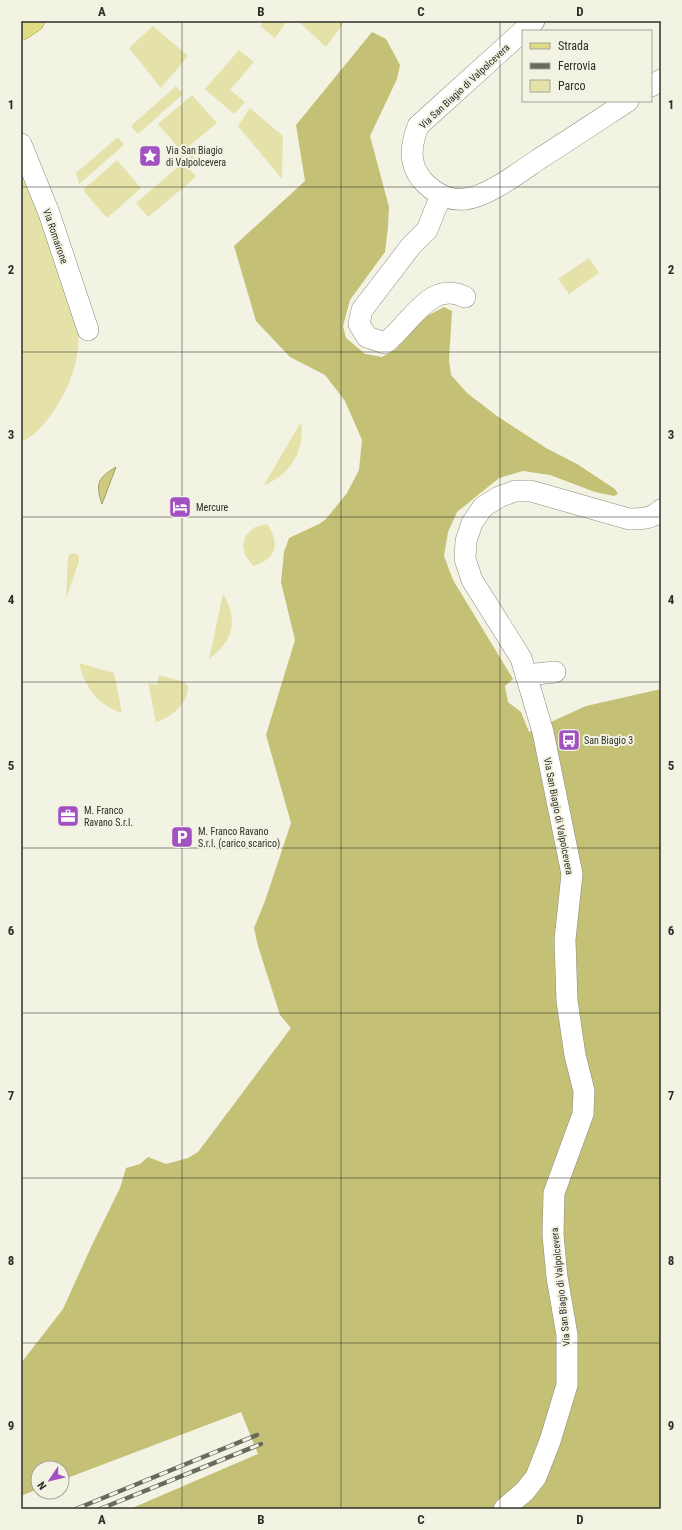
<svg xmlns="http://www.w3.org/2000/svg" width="682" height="1530" font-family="'Roboto Condensed',sans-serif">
<rect width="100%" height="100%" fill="#f3f3e4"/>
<g fill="#e4e2a9">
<polygon points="264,21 287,21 275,38 260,26"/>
<polygon points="298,21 345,21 326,47"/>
<polygon points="153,26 188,56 161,88 129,48"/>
<polygon points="239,50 254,62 230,90 245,102 234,114 205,89"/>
<polygon points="176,86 183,94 138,134 131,126"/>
<polygon points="192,95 217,123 182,152 158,124"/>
<polygon points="250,108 283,136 282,179 238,126"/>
<polygon points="118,137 124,145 79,184 76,173"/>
<polygon points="192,155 197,161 189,168 196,177 148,217 136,203"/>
<polygon points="117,160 141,188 107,218 83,190"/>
<path d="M21,171C39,214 60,256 72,301C74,310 77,319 78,328C81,356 71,383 57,406C48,420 36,436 21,442Z"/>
<polygon points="589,258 599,273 569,294 558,279"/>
<path d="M301,422C305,450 291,475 264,485Z"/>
<path d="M267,524C281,544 276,560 253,566L245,555L243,545L246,535L255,527Z"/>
<polygon points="75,553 79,556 79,561 66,599 68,558 70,554"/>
<path d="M223,594C239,620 233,641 209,659Z"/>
<path d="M79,663L114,673L122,713C98,705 85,688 79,663Z"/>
<path d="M159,675L184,682L188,686C188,704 172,717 156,722L148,683L157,685Z"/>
</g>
<polygon fill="#c4c075" points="372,32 386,39 400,65 397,79 370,136 389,207 388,227 385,252 350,300 343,326 346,338 365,354 382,357 396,349 425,317 444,307 452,311 449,360 451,375 467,393 497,416 546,448 577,464 615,489 618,494 614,496 595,492 550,475 523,471 499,478 457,512 448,532 444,556 453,580 513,679 505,686 508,702 521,712 529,732 586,706 661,689 661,1509 130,1509 258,1454 241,1412 62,1480 62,1468 38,1468 38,1489 21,1496 21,1363 63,1309 92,1245 120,1188 126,1168 140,1164 148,1157 166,1164 188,1158 198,1152 291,1028 280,1015 258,946 254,928 265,901 291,823 266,735 295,640 281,582 284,552 289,538 319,524 326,519 347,493 359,470 362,440 345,401 325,375 290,357 256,321 234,246 305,181 296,125"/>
<path fill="#cfcc80" stroke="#9f9d66" d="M116,467L102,504C95,483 98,478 116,467Z"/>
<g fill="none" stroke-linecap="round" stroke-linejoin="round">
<g stroke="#8d8c7e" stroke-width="22">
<g id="street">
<path d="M534,21L418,126C411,145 408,163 422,180C433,192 448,201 465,199C487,197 520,172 539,159C569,140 599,120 628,101"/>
<polyline points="651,86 661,80"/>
<polyline points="21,144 49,213 88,330"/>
<path d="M441,195L427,230L411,246L362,310L359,324L367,337L385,343C390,339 395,335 399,330C417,312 435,282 465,297"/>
<polyline points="526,675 555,672"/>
<path d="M504,1509L525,1491L536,1477L550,1441L567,1385V1335L557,1277L553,1235L554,1193L583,1114L584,1091L575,1055L567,1001L565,940L572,874L543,732L521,658L472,580L465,559L466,541L472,523L483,507L499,497L515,491H531L629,519C641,519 652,519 661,510"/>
</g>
</g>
<g stroke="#948f30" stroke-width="23">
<polyline id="primary" points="21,29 33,21"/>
</g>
<use href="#street" stroke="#fff" stroke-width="21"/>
<use href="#primary" stroke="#e0db85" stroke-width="22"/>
<g stroke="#696960" stroke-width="4.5">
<g id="rail">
<polyline points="76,1509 257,1435"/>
<polyline points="100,1509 261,1444"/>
</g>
</g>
<use href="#rail" stroke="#f3f3e4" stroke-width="3" stroke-dasharray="9" stroke-linecap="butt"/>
</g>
<path fill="none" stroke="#2f2f29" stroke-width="1" stroke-opacity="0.55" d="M182,21V1509M341,21V1509M500,21V1509M21,187H661M21,352H661M21,517H661M21,682H661M21,848H661M21,1013H661M21,1178H661M21,1343H661"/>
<defs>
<g id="sight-square" transform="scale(1.15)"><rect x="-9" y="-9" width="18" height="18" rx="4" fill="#a251c0" stroke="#f3f3e4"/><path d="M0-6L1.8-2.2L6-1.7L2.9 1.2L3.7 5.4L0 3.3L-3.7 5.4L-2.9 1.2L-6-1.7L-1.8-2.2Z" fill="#fff"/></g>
<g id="hotel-square" transform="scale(1.15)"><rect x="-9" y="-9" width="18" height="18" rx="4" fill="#a251c0" stroke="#f3f3e4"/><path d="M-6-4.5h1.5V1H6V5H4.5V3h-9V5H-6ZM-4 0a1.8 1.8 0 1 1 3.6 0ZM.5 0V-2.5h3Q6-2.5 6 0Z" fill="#fff"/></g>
<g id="bus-square" transform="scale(1.15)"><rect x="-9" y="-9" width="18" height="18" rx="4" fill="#a251c0" stroke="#f3f3e4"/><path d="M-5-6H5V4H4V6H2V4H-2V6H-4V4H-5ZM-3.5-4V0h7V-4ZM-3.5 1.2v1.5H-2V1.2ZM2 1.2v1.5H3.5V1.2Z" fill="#fff"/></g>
<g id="office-square" transform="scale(1.15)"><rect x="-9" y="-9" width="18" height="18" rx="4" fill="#a251c0" stroke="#f3f3e4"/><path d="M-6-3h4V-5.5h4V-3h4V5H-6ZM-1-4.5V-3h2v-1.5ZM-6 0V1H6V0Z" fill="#fff"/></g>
<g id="parking-square" transform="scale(1.15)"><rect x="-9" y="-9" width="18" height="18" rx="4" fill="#a251c0" stroke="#f3f3e4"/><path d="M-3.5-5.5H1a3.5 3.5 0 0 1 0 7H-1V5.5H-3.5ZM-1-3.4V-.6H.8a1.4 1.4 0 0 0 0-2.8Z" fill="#fff"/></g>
</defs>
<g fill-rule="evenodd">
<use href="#sight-square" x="150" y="156"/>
<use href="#hotel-square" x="180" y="507"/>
<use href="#bus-square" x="569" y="740"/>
<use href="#office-square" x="68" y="816"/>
<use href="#parking-square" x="182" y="837"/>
</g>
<g text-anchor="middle" stroke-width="4" stroke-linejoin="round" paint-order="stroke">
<g font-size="10" fill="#2f2f29" stroke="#f3f3e4">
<text transform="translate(464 86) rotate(-43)" y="4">Via San Biagio di Valpolcevera</text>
<text transform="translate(56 236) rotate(71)" y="4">Via Romairone</text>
<text transform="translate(559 816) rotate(79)" y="4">Via San Biagio di Valpolcevera</text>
<text transform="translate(560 1287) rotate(-96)" y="4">Via San Biagio di Valpolcevera</text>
</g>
<g font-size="10" fill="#2f2f29" stroke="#f3f3e4" text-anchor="start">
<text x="166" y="154">Via San Biagio<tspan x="166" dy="12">di Valpolcevera</tspan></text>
<text x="196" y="511">Mercure</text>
<text x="584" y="744">San Biagio 3</text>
<text x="84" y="814">M. Franco<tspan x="84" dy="12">Ravano S.r.l.</tspan></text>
<text x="198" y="835">M. Franco Ravano<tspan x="198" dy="12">S.r.l. (carico scarico)</tspan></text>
</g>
</g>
<rect width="682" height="1530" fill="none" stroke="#f3f3e4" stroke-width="44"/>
<rect x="522" y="30" width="130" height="72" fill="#f3f3e4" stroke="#a5a599"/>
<rect x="530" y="43" width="20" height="6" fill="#e0db85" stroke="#a5a599"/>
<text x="558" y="50" font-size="12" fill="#2f2f29">Strada</text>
<rect x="530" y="63" width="20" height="6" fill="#696960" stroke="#a5a599"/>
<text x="558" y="70" font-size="12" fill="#2f2f29">Ferrovia</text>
<rect x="530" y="80" width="20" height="12" fill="#e4e2a9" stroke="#a5a599"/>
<text x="558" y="90" font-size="12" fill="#2f2f29">Parco</text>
<g transform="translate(50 1480) rotate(235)"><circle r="19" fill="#f3f3e4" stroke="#a5a599"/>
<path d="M0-3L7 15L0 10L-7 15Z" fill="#a251c0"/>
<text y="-6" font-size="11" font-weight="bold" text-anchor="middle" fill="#2f2f29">N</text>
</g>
<rect x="22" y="22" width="638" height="1486" fill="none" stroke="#2f2f29" stroke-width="1.5"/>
<g font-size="13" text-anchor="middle" font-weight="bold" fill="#2f2f29">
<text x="102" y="16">A</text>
<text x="261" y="16">B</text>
<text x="421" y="16">C</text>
<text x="580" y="16">D</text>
<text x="11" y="109">1</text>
<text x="671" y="109">1</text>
<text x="11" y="274">2</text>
<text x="671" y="274">2</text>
<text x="11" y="439">3</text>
<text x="671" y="439">3</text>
<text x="11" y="604">4</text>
<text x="671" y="604">4</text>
<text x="11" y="770">5</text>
<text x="671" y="770">5</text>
<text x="11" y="935">6</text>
<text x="671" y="935">6</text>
<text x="11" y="1100">7</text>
<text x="671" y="1100">7</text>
<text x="11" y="1265">8</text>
<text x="671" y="1265">8</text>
<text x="11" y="1430">9</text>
<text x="671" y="1430">9</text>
<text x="102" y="1524">A</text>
<text x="261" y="1524">B</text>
<text x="421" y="1524">C</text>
<text x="580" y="1524">D</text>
</g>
</svg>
